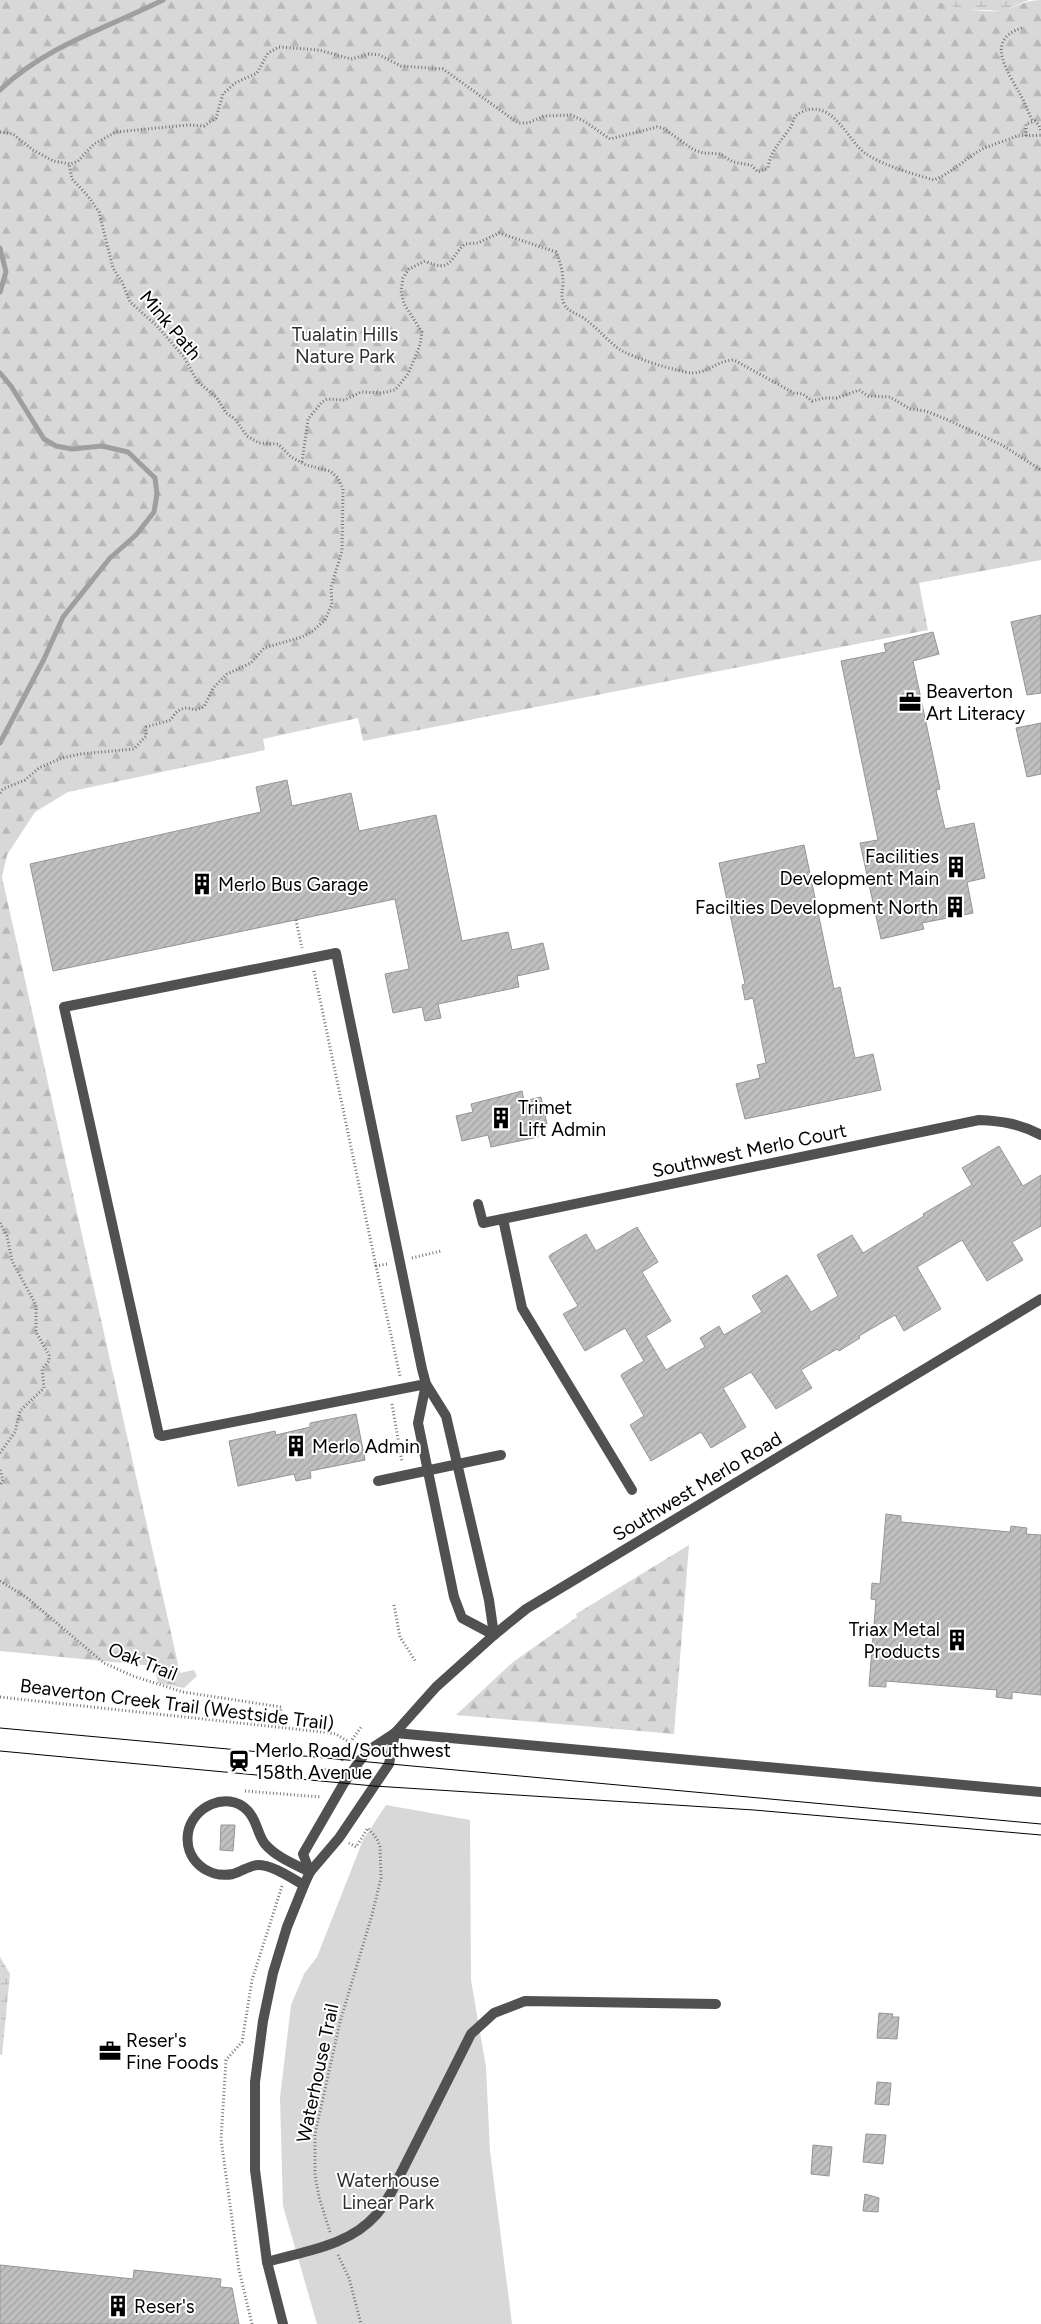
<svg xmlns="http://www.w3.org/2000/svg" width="1041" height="2324" font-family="Figtree,sans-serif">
<defs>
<pattern id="forest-firs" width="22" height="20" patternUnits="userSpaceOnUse" patternTransform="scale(1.25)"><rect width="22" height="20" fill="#d8d8d8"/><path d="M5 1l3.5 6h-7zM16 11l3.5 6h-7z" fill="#b8b8b8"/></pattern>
<pattern id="wetland-marsh" width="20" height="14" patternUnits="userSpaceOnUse" patternTransform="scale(1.25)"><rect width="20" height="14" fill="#d8d8d8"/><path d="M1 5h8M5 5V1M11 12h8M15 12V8" fill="none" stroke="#b8b8b8"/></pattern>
<pattern id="building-hatch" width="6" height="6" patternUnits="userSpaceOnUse" patternTransform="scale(1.25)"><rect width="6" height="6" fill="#c0c0c0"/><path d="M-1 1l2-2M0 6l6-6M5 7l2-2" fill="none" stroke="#a3a3a3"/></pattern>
</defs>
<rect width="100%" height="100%" fill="#fff"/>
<polygon fill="#d8d8d8" points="386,1805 470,1820 471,1980 486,2067 490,2151 512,2324 317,2324 283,2206 280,2098 291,2005 304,1974 317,1957 363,1840"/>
<g fill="url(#forest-firs)">
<path d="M0,0H932C951,5 985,15 1004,10C1018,6 1027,0 1041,0V560L919,583L928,630L363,741L358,718L263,739L265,750L68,792L35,812L7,855L2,877L180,1673L194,1670L197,1676L184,1688L158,1683L154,1666L0,1651Z"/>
<polygon points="689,1545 674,1734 456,1715 513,1662 577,1617 576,1614"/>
</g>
<g fill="url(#wetland-marsh)">
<polygon points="932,0 1029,0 1003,11 962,9"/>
<polygon points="0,1957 10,1974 2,2055 0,2054"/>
</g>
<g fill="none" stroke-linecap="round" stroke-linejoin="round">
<g stroke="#9f9f9f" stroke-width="5">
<path d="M0,90C46,46 107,28 163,0"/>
<polyline points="0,248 6,272 0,292"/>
<polyline points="0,373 11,386 44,439 56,446 72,449 102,446 128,452 155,478 157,494 154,512 136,535 110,558 63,617 44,659 0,743"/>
</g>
</g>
<g fill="url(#building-hatch)" stroke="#959595">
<polygon points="1041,615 1041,693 1027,695 1011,622"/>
<polygon points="933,632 939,654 913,661 940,789 936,790 945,829 974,823 985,878 967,882 973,913 922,923 924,929 881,939 860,843 878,840 841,661 886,652 884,644"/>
<polygon points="1041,723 1041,774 1027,777 1016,728"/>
<polygon points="287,780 292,806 351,793 359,831 436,815 462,941 508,932 512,950 543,943 549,969 517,976 519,987 438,1004 441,1018 425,1021 422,1007 393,1013 385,974 409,969 395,899 53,971 30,864 261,812 256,787"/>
<polygon points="804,845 834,989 840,987 855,1058 873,1054 881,1090 745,1119 736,1084 760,1078 757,1065 766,1063 753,998 745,1000 742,985 745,984 719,863"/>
<polygon points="522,1091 524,1101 541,1097 547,1124 536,1126 538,1137 491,1147 488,1135 462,1141 456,1116 473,1112 471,1104"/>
<polygon points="999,1146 1023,1186 1041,1175 1041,1226 1012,1242 1023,1260 987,1281 962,1240 917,1267 941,1309 904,1331 895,1315 859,1336 860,1338 839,1351 837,1349 801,1370 812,1388 776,1409 751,1372 723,1388 746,1427 711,1448 701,1432 651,1461 630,1425 644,1416 621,1376 622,1374 644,1361 625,1328 585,1351 563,1314 578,1306 549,1257 550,1255 586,1234 596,1251 637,1227 658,1262 642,1272 671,1321 646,1336 666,1370 705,1347 700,1338 719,1326 724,1335 762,1312 752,1296 787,1275 811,1312 838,1296 817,1255 852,1235 863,1253 924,1216 923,1214 972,1185 962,1168"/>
<polygon points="356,1414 365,1460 310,1471 311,1478 296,1481 294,1474 238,1486 229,1441 275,1431 276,1435 310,1427 310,1423"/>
<polygon points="886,1514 901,1516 901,1522 1010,1532 1011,1526 1027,1528 1026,1534 1041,1535 1041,1695 1012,1692 1012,1699 996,1697 997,1690 886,1681 886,1687 869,1686 876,1600 871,1599 872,1583 880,1584"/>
<polygon points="221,1825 235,1825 233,1851 220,1850"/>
<polygon points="879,2013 893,2014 892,2017 899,2017 897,2039 877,2038"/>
<polygon points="877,2082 891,2083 889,2105 875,2104"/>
<polygon points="866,2134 886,2135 883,2164 863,2162"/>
<polygon points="813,2145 832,2147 829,2176 811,2174"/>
<polygon points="865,2194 879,2198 878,2212 863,2211"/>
<polygon points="0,2265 133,2279 134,2270 221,2279 220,2287 232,2288 239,2324 0,2324"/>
</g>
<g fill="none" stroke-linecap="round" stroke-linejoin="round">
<g stroke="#737373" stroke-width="3" stroke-dasharray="1 2.5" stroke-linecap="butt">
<path d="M1022,28C983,40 1009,73 1021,96C1026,104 1028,113 1033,121"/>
<path d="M0,132L13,134L33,150L53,161L71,164L78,161L94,144L116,132L188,125L204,126L216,118L223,94L235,83L257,73L268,53L279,47L319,50L351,59L369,54L379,55L401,66L443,69L518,123H528L544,116L571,115L584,121L610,139L657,127L663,128L694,150L703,153L720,154L733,162L751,165L758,172L768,168C770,152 781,141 790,128C792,125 793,121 795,117C797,114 803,111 807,110C835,103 848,141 866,154C885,166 913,174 934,180C953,172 966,158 984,148C987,147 1015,137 1017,136C1025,135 1033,136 1041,135"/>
<polyline points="1026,136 1026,124 1035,121 1039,125 1041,132"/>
<path d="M302,462L308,419L322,402L327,399L345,400L361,392L382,393L395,390L408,374L420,345L422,332L404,304L401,291L403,278L409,269L425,261C452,274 449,258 465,244L478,243L499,233L556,252C560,261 563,272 563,282C563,290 560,295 564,304C569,313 577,313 585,319C597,328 607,340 619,349C630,357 678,372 692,373C708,373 718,360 734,360L794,393L803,394L812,401L824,398H837L859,390L868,396L890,397L910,409L926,411L948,420L1002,445L1041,470"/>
<path d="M0,793L3,789L25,780L39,768L62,758L80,754L134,749L146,736V727L171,720C176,710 184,705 195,710L204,707L213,688L227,674L251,663L264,648L302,637L313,631L325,620L332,604L331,587L342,551L343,489L338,478L330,471L306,465L291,457L278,444L259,443L247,436L235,419L226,413L217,398L197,381L184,357L157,326L130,302L122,282L113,268L99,212L88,196L72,179L69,164"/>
<polyline points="296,920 302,948"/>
<polyline points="314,971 376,1266"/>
<polyline points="0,1223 7,1236 12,1261 36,1305 36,1332 49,1355 49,1361 42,1369 44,1388 20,1411 15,1432 0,1453"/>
<polyline points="412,1258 441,1251"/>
<polyline points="387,1264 376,1266 400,1376"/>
<polyline points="392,1404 402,1462"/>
<polyline points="0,1470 3,1480 0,1485"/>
<polyline points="0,1581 26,1597 104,1663 133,1676 183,1692 281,1707 279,1727"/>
<polyline points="394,1605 400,1637 416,1662"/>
<polyline points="0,1697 323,1732 336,1734 349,1742"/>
<polyline points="342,1761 343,1752 362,1726"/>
<polyline points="321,1769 338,1770"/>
<polyline points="245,1791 321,1797"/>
<polyline points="330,2232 319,2197 315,2175 315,2134 340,2022 372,1915 381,1878 380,1847 377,1839 368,1828 356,1847 349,1843"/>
<polyline points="338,2255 349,2278 361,2324"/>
<polyline points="252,2324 239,2270 221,2139 226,2060 242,2042 252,1980 282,1886"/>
</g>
<g stroke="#515151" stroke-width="10">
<polyline points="503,1219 522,1308 632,1490"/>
<polyline points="426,1384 162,1436 159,1435 64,1007 336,953 422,1369 426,1384 446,1416 489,1600 494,1635"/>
<polyline points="426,1384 418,1423 454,1597 462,1618 494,1635"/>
<polyline points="378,1481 501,1455"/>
<polyline points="395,1733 1041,1792"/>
<path d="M304,1885C291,1878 273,1865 258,1865C250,1865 241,1872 233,1874C207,1879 184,1859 188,1833C192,1807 227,1790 247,1810C257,1819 257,1834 265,1844C276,1857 294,1864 310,1872"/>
<path d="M267,2262C304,2251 349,2246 376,2215C382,2209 386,2200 391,2193L471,2034L494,2013L525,2001L716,2004"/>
</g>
<path stroke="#515151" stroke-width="10" d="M478,1204L483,1223L979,1120C1002,1121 1021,1124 1041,1135"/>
<g stroke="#515151" stroke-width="10">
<polyline points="310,1872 303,1854 344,1783 366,1752 395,1733 436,1687 494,1635 526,1609 1041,1299"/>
<polyline points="283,2324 267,2262 255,2170 255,2082 263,2021 273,1973 287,1927 304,1885 310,1872 339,1838 389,1764 395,1733"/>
</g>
<g stroke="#000" stroke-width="1">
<polyline points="0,1728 1041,1824"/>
<polyline points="0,1751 374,1786 754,1810 1041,1835"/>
</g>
</g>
<defs>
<g id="office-bare" transform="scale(1.725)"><path d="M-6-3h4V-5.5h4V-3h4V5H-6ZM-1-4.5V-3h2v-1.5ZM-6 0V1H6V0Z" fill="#000" stroke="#fff" stroke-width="2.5" paint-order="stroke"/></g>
<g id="building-bare" transform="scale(1.725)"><path d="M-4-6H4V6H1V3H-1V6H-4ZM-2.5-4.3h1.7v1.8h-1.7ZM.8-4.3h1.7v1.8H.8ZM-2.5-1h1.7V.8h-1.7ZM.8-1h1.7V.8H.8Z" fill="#000" stroke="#fff" stroke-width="2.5" paint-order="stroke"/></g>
<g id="station-bare" transform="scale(1.725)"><path d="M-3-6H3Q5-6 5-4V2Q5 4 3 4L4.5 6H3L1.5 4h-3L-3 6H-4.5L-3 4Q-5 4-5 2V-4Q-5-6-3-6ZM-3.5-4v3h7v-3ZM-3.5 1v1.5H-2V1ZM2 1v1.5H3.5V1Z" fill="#000" stroke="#fff" stroke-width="2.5" paint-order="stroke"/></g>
</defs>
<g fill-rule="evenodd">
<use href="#office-bare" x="910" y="702"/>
<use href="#building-bare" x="956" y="867"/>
<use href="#building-bare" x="202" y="884"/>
<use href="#building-bare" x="955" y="907"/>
<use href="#building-bare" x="501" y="1118"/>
<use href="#building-bare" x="296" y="1446"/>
<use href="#building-bare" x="957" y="1640"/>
<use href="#station-bare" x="239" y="1761"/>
<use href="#office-bare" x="110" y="2051"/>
<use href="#building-bare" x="118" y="2306"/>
</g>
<g text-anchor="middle" stroke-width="4" stroke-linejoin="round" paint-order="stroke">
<g font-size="19" fill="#000" stroke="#fff">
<text transform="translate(171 325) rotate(50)" y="7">Mink Path</text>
<text transform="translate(749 1150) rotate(-12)" y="7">Southwest Merlo Court</text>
<text transform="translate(697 1486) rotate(-31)" y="7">Southwest Merlo Road</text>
<text transform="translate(143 1661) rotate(22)" y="7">Oak Trail</text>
<text transform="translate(177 1704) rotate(7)" y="7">Beaverton Creek Trail (Westside Trail)</text>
<text transform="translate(317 2073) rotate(-78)" y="7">Waterhouse Trail</text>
</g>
<g font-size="19" fill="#2f2f2f" stroke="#fff">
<text x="345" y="341">Tualatin Hills<tspan x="345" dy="22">Nature Park</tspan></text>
<text x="388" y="2187">Waterhouse<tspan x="388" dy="22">Linear Park</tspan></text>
</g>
<g font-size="19" fill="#000" stroke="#fff" text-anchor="start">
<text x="926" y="698">Beaverton<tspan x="926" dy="22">Art Literacy</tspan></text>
<text x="939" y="863" text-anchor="end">Facilities<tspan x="939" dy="22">Development Main</tspan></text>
<text x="218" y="891">Merlo Bus Garage</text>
<text x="938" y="914" text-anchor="end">Facilties Development North</text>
<text x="518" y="1114">Trimet<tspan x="518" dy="22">Lift Admin</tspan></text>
<text x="312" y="1453">Merlo Admin</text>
<text x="940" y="1636" text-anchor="end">Triax Metal<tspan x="940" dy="22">Products</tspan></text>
<text x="255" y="1757">Merlo Road/Southwest<tspan x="255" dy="22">158th Avenue</tspan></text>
<text x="126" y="2047">Reser's<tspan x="126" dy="22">Fine Foods</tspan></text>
<text x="134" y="2313">Reser's</text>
</g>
</g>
</svg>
